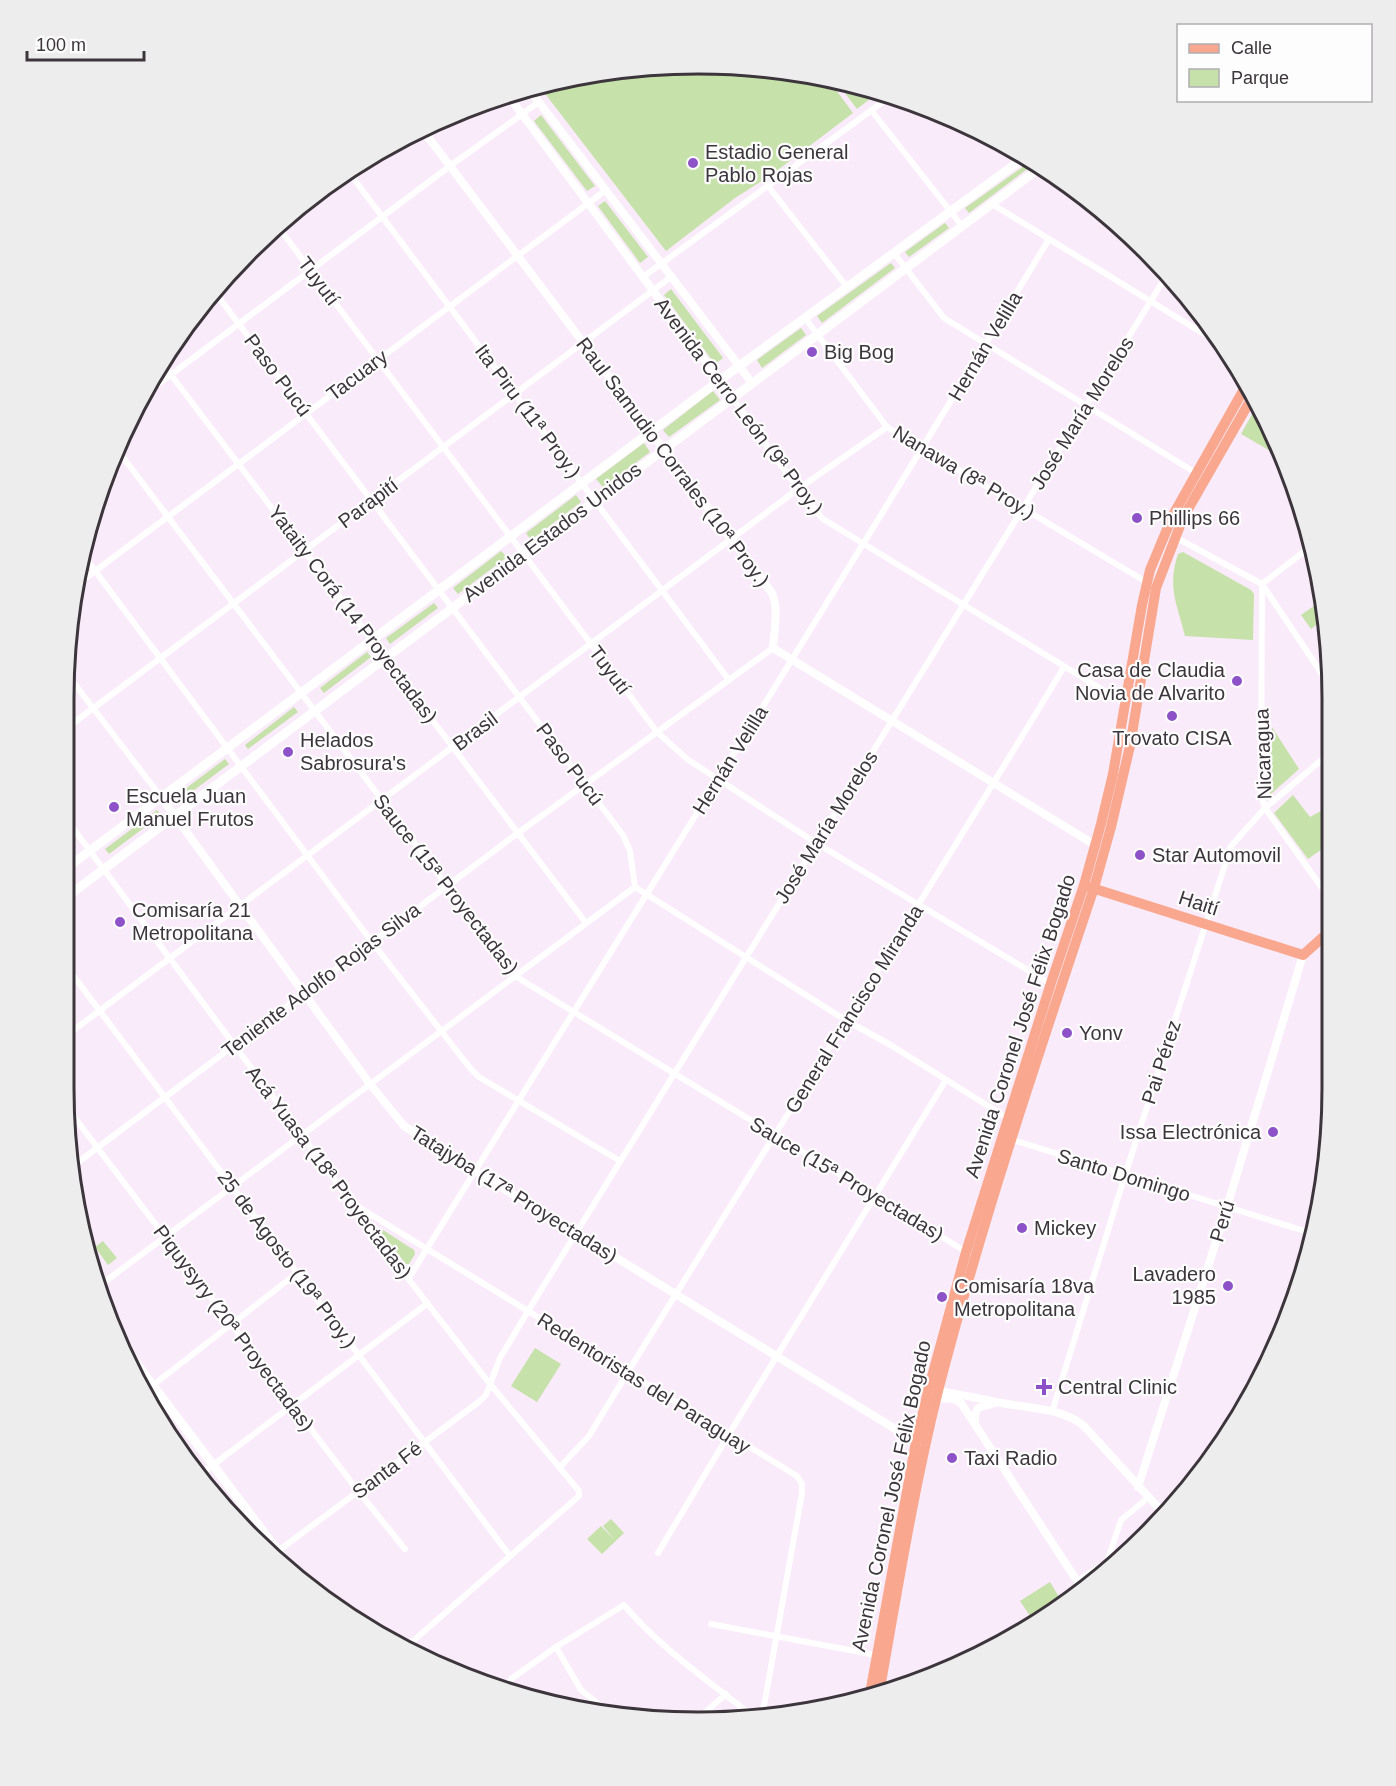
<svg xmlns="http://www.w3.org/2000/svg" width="1396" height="1786" font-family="Helvetica,sans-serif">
<rect width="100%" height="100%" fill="#f9ebf9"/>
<g fill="#c7e1aa">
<polygon points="739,64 828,79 853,113 771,175 735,198 666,251 543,91 552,83 615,68"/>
<polygon points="835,80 862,85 880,91 857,109"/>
<polygon points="541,115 595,186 587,191 534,121"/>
<polygon points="1031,161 1035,163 969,213 965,208"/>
<polygon points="605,201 648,257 640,263 598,206"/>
<polygon points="945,223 949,228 909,257 905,252"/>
<polygon points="891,263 895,268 822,323 817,316"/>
<polygon points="671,289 723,358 715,364 664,295"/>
<polygon points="801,328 806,335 762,368 757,360"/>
<polygon points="713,391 720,400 669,437 663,430"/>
<polygon points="1258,404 1281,454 1279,456 1241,434"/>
<polygon points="644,443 650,452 603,487 596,479"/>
<polygon points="576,495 581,502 531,540 526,533"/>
<polygon points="501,551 507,557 458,594 453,588"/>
<path d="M1183,552L1251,590L1254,594L1253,640L1185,636C1177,603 1167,587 1178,554Z"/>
<polygon points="1321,601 1324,619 1311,629 1301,615"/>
<polygon points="434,603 438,608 390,644 386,638"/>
<polygon points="367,652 371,657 324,693 320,688"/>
<polygon points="294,707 298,712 248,749 245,745"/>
<polygon points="1272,727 1299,769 1271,794 1269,792"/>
<polygon points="225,759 229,764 181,800 177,795"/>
<polygon points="1293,795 1310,817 1328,807 1332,812 1332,842 1308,859 1274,813"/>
<polygon points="157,810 161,815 109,854 105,849"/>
<polygon points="383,1230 414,1250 415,1254 409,1264 406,1264 381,1232"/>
<polygon points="103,1241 117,1258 108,1265 95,1247"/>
<polygon points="535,1348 561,1364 537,1402 511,1386"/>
<polygon points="152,1399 201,1463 196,1467 148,1406 147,1403"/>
<polygon points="211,1477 264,1548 249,1537 206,1481"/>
<polygon points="611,1519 624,1533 602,1554 587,1539 601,1526 614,1539 603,1526"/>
<polygon points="1050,1582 1059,1597 1030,1616 1020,1601"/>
</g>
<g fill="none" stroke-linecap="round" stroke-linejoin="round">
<g stroke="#fff" stroke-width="6">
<polyline points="871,110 962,226"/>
<polyline points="348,171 729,680"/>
<polyline points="768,186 847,287"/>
<polyline points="992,204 1222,345"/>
<polyline points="276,224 657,732 687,759 816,843 1051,984"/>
<polyline points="894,253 944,318 1196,473"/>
<polyline points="643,277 891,96"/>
<polyline points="214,291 623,835 630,851 635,887 847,1021 889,1044 1009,1119"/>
<polyline points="805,318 887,427 1148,583"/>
<polyline points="162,363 586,923"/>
<polyline points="141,397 450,166 539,102"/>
<polyline points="732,397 798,489 823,519 1126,704"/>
<polyline points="116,448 515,976 968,1253"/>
<polyline points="1173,536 1262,584 1332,689"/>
<polyline points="84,556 372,942 470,1068 479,1077 620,1161"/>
<polyline points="79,583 606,190"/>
<polyline points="1262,584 1261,795 1265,808 1332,902"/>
<polyline points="1262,584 1310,547"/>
<polyline points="64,670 161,797"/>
<polyline points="64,730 671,277"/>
<polyline points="64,816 403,1272 490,1384 579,1491 579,1496 405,1648"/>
<polyline points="63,962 510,1556"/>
<polyline points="63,1038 798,489 887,427"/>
<polyline points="65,1105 358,1491 405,1549"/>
<polyline points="1010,1139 1314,1234"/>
<polyline points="73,1166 518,833 773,648"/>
<polyline points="357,1206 797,1476 802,1484 802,1493 764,1706 759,1715"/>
<path d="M409,1278C622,932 839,588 1049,239"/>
<polyline points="99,1286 635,887"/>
<polyline points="143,1393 297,1273"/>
<polyline points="1052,1412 1125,1175 1231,846 1265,808 1332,751"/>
<path d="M560,1467L589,1436C745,1178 909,925 1064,667"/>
<polyline points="201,1474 428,1303"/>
<polyline points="278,1551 480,1401 486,1395 500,1358 528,1311 1168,273"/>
<polyline points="658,1553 729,1434 946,1080"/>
<polyline points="1077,1581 1107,1562 1121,1520 1149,1497"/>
<polyline points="711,1624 876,1655"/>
<polyline points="556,1647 581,1690 607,1711"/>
<polyline points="881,1683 903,1684"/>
<path d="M508,1691V1684L511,1679L556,1647L624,1605C661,1649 708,1680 751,1715H756"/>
<polyline points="694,1722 726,1694"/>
</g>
<g stroke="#fff" stroke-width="8">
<polyline points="529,89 752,383"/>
<polyline points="507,94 732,397"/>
<path d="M422,129L772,593C779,609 774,631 773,648L1095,845"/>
<polyline points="161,797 370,1084 404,1126 475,1171 918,1443"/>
<path d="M935,1391C956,1393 976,1398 996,1402C1024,1408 1059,1407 1083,1425L1165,1515"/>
<polyline points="934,1398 953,1399 961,1403 1081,1587"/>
<polyline points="975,1422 975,1415 978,1408 995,1403"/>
<polyline points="1138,1487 1227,1207 1303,955"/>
</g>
<g stroke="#fff" stroke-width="9">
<polyline points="64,870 720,380 1025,157"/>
<polyline points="64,899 1041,167"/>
<polyline points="124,1347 293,1571"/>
</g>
<g stroke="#f9a88f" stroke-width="10">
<polyline points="1089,887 1303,955 1332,929"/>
<path d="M879,1694C897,1593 913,1491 938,1391C982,1221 1038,1055 1094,888L1111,827L1130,746L1156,588L1183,518L1254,394"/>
<polyline points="869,1699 916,1442 928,1391 966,1252 1051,983 1084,885 1101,824 1113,774 1142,605 1150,570 1173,515 1248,382"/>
</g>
</g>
<g fill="#8e52c8" stroke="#fdfdfd" stroke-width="2">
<circle cx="693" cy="163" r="6"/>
<circle cx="812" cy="352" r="6"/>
<circle cx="1137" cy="518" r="6"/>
<circle cx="1237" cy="681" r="6"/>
<circle cx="1172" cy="716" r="6"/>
<circle cx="288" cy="752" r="6"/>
<circle cx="114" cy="807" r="6"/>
<circle cx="1140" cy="855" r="6"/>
<circle cx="120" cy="922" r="6"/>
<circle cx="1067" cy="1033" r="6"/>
<circle cx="1273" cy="1132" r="6"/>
<circle cx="1022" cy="1228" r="6"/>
<circle cx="1228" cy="1286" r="6"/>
<circle cx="942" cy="1297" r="6"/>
<path d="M1041 1378h6v6h6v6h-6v6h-6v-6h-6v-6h6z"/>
<circle cx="952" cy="1458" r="6"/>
</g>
<g text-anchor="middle" stroke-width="4.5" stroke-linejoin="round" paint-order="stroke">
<g font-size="20" fill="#3c363c" stroke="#fdfdfd" text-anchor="start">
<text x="705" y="159">Estadio General<tspan x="705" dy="23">Pablo Rojas</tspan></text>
<text x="824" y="359">Big Bog</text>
<text x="1149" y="525">Phillips 66</text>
<text x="1225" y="677" text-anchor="end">Casa de Claudia<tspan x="1225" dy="23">Novia de Alvarito</tspan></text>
<text x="1172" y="745" text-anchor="middle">Trovato CISA</text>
<text x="300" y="747">Helados<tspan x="300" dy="23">Sabrosura's</tspan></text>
<text x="126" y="803">Escuela Juan<tspan x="126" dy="23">Manuel Frutos</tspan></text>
<text x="1152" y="862">Star Automovil</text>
<text x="132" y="917">Comisaría 21<tspan x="132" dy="23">Metropolitana</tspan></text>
<text x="1079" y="1040">Yonv</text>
<text x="1261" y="1139" text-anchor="end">Issa Electrónica</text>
<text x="1034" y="1235">Mickey</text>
<text x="1216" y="1281" text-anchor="end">Lavadero<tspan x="1216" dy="23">1985</tspan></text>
<text x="954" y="1293">Comisaría 18va<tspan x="954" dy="23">Metropolitana</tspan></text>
<text x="1058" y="1394">Central Clinic</text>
<text x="964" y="1465">Taxi Radio</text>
</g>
<g font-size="20" fill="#3c363c" stroke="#fdfdfd">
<text transform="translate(319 281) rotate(53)" y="7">Tuyutí</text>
<text transform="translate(985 346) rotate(-59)" y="7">Hernán Velilla</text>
<text transform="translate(278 375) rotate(53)" y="7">Paso Pucú</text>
<text transform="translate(357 375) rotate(-37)" y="7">Tacuary</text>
<text transform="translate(739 406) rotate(53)" y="7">Avenida Cerro León (9ª Proy.)</text>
<text transform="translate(528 411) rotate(53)" y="7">Ita Piru (11ª Proy.)</text>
<text transform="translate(1082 413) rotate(-58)" y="7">José María Morelos</text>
<text transform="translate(673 462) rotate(53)" y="7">Raul Samudio Corrales (10ª Proy.)</text>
<text transform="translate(964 472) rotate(31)" y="7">Nanawa (8ª Proy.)</text>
<text transform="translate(368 503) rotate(-37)" y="7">Parapití</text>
<text transform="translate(552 532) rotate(-37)" y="7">Avenida Estados Unidos</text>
<text transform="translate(353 614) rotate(53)" y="7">Yataity Corá (14 Proyectadas)</text>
<text transform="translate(610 670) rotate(53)" y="7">Tuyutí</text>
<text transform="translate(475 731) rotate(-37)" y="7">Brasil</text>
<text transform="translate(1263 754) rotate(-92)" y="7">Nicaragua</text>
<text transform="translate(730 760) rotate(-58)" y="7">Hernán Velilla</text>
<text transform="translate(570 764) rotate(53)" y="7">Paso Pucú</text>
<text transform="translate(826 827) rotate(-58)" y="7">José María Morelos</text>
<text transform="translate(446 884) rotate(52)" y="7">Sauce (15ª Proyectadas)</text>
<text transform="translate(1199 903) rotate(18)" y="7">Haití</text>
<text transform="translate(321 980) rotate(-37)" y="7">Teniente Adolfo Rojas Silva</text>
<text transform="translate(854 1009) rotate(-58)" y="7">General Francisco Miranda</text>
<text transform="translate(1020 1026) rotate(-72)" y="7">Avenida Coronel José Félix Bogado</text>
<text transform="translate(1161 1062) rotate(-72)" y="7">Pai Pérez</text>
<text transform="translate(329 1172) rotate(53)" y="7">Acá Yuasa (18ª Proyectadas)</text>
<text transform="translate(1124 1175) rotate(17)" y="7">Santo Domingo</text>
<text transform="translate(847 1179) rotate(31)" y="7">Sauce (15ª Proyectadas)</text>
<text transform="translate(514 1194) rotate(32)" y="7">Tatajyba (17ª Proyectadas)</text>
<text transform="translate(1222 1221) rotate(-73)" y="7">Perú</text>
<text transform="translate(287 1259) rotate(53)" y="7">25 de Agosto (19ª Proy.)</text>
<text transform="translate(234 1328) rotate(53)" y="7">Piquysyry (20ª Proyectadas)</text>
<text transform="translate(644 1383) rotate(32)" y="7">Redentoristas del Paraguay</text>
<text transform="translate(387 1470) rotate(-37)" y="7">Santa Fé</text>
<text transform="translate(891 1496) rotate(-78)" y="7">Avenida Coronel José Félix Bogado</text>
</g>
</g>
<path d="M0 0H1396V1786H0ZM698 74H698A624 624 0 0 1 1322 698V1088A624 624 0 0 1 698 1712H698A624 624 0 0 1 74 1088V698A624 624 0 0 1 698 74Z" fill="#eeedee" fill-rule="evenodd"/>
<path fill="none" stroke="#3c363c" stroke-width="3" d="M698 74H698A624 624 0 0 1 1322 698V1088A624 624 0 0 1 698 1712H698A624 624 0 0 1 74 1088V698A624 624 0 0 1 698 74Z"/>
<rect x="1177" y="24" width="195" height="78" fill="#fdfdfd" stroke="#b0adb0" stroke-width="1.5"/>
<rect x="1189" y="44" width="30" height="9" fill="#f9a88f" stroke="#b0adb0" stroke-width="1.5"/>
<text x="1231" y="54" font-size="18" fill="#3c363c">Calle</text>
<rect x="1189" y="69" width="30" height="18" fill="#c7e1aa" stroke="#b0adb0" stroke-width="1.5"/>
<text x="1231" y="84" font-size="18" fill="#3c363c">Parque</text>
<path d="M27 51v9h117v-9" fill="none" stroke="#3c363c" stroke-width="3"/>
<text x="36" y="51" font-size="18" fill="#3c363c" stroke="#fdfdfd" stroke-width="4.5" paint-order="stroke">100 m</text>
</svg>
